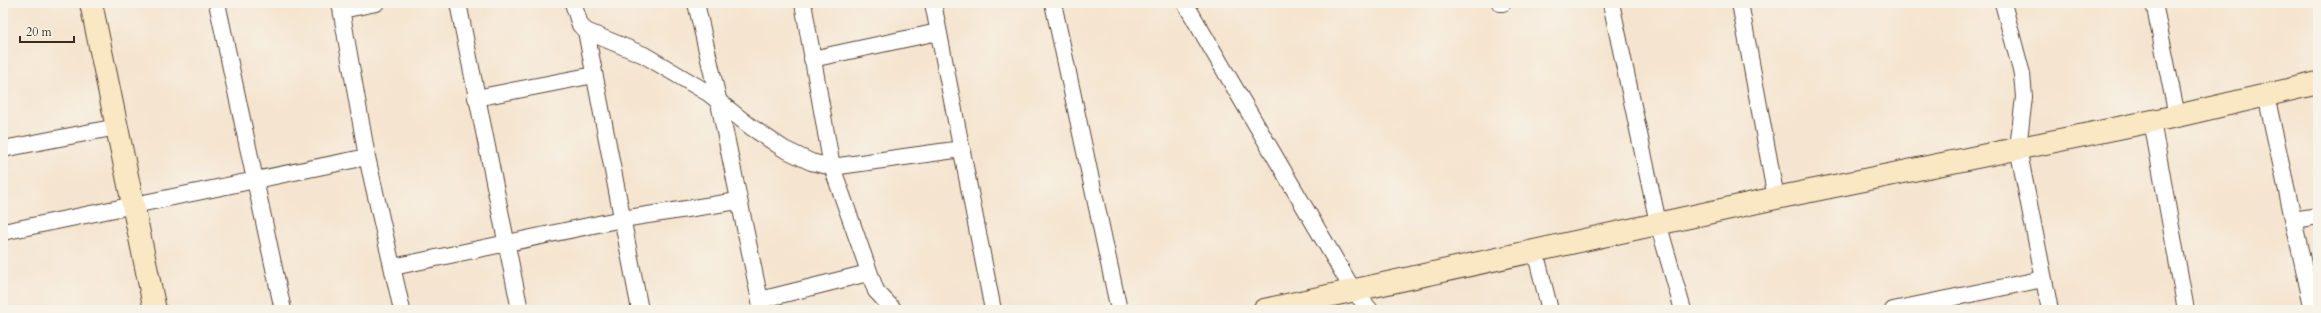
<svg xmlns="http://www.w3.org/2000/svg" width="2321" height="313" font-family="Cardo,serif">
<rect width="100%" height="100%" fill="#f7f3e8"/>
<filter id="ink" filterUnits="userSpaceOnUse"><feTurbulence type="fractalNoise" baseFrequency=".025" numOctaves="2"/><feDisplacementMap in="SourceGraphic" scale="8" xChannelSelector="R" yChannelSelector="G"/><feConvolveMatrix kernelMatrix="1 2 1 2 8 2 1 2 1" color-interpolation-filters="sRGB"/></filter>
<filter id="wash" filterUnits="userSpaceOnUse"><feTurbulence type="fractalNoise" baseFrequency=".012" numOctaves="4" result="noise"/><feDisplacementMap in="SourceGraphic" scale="16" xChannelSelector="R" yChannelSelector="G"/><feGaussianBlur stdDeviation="0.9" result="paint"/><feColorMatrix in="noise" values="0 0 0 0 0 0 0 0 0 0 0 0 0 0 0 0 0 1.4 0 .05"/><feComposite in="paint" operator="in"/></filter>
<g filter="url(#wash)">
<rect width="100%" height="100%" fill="#f5e4cf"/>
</g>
<g filter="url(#ink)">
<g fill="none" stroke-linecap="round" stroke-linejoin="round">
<g stroke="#574639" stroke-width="18">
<g id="street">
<polyline points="217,3 283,310"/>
<polyline points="340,3 367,157 402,310"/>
<polyline points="458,3 520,310"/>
<polyline points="573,3 580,25 586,31 644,55 708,93 751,127 784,149 811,162 832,167 962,149"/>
<polyline points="696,3 719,103 762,310"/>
<polyline points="803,3 832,167 876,291 894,310"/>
<polyline points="933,3 993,310"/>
<polyline points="1053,3 1119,310"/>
<polyline points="1185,3 1353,290 1370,310"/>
<polyline points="1500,3 1503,3"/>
<polyline points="1611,3 1658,223 1683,310"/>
<polyline points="1740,3 1776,198"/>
<polyline points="2003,3 2022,74 2024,97 2018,148 2050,310"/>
<polyline points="2154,3 2177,116"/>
<polyline points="342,10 376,3"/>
<polyline points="586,31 640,310"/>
<polyline points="812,59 938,32"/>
<polyline points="2266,95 2313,310"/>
<polyline points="476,98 594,75"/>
<polyline points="2152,121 2186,310"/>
<polyline points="3,149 117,127"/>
<polyline points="2294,220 2318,216"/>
<polyline points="3,232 367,157"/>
<polyline points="1535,251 1550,310"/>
<polyline points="393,267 622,219 738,201"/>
<polyline points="760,300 868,273"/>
<polyline points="1893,310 2043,279"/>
</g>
</g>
<g stroke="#574639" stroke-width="24">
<g id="secondary">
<polyline points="91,3 155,310"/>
<polyline points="1264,310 1776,198 2177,116 2318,83"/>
</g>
</g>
<use href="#street" stroke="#fff" stroke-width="16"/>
<use href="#secondary" stroke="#fae7c3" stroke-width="22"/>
</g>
</g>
<rect width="2321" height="313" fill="none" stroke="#f7f3e8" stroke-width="16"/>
<path d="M20 36v6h54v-6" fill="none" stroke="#3b2a1e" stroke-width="2"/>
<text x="26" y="36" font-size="12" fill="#3b2a1e" stroke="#f7f3e8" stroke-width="3" paint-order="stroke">20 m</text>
</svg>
